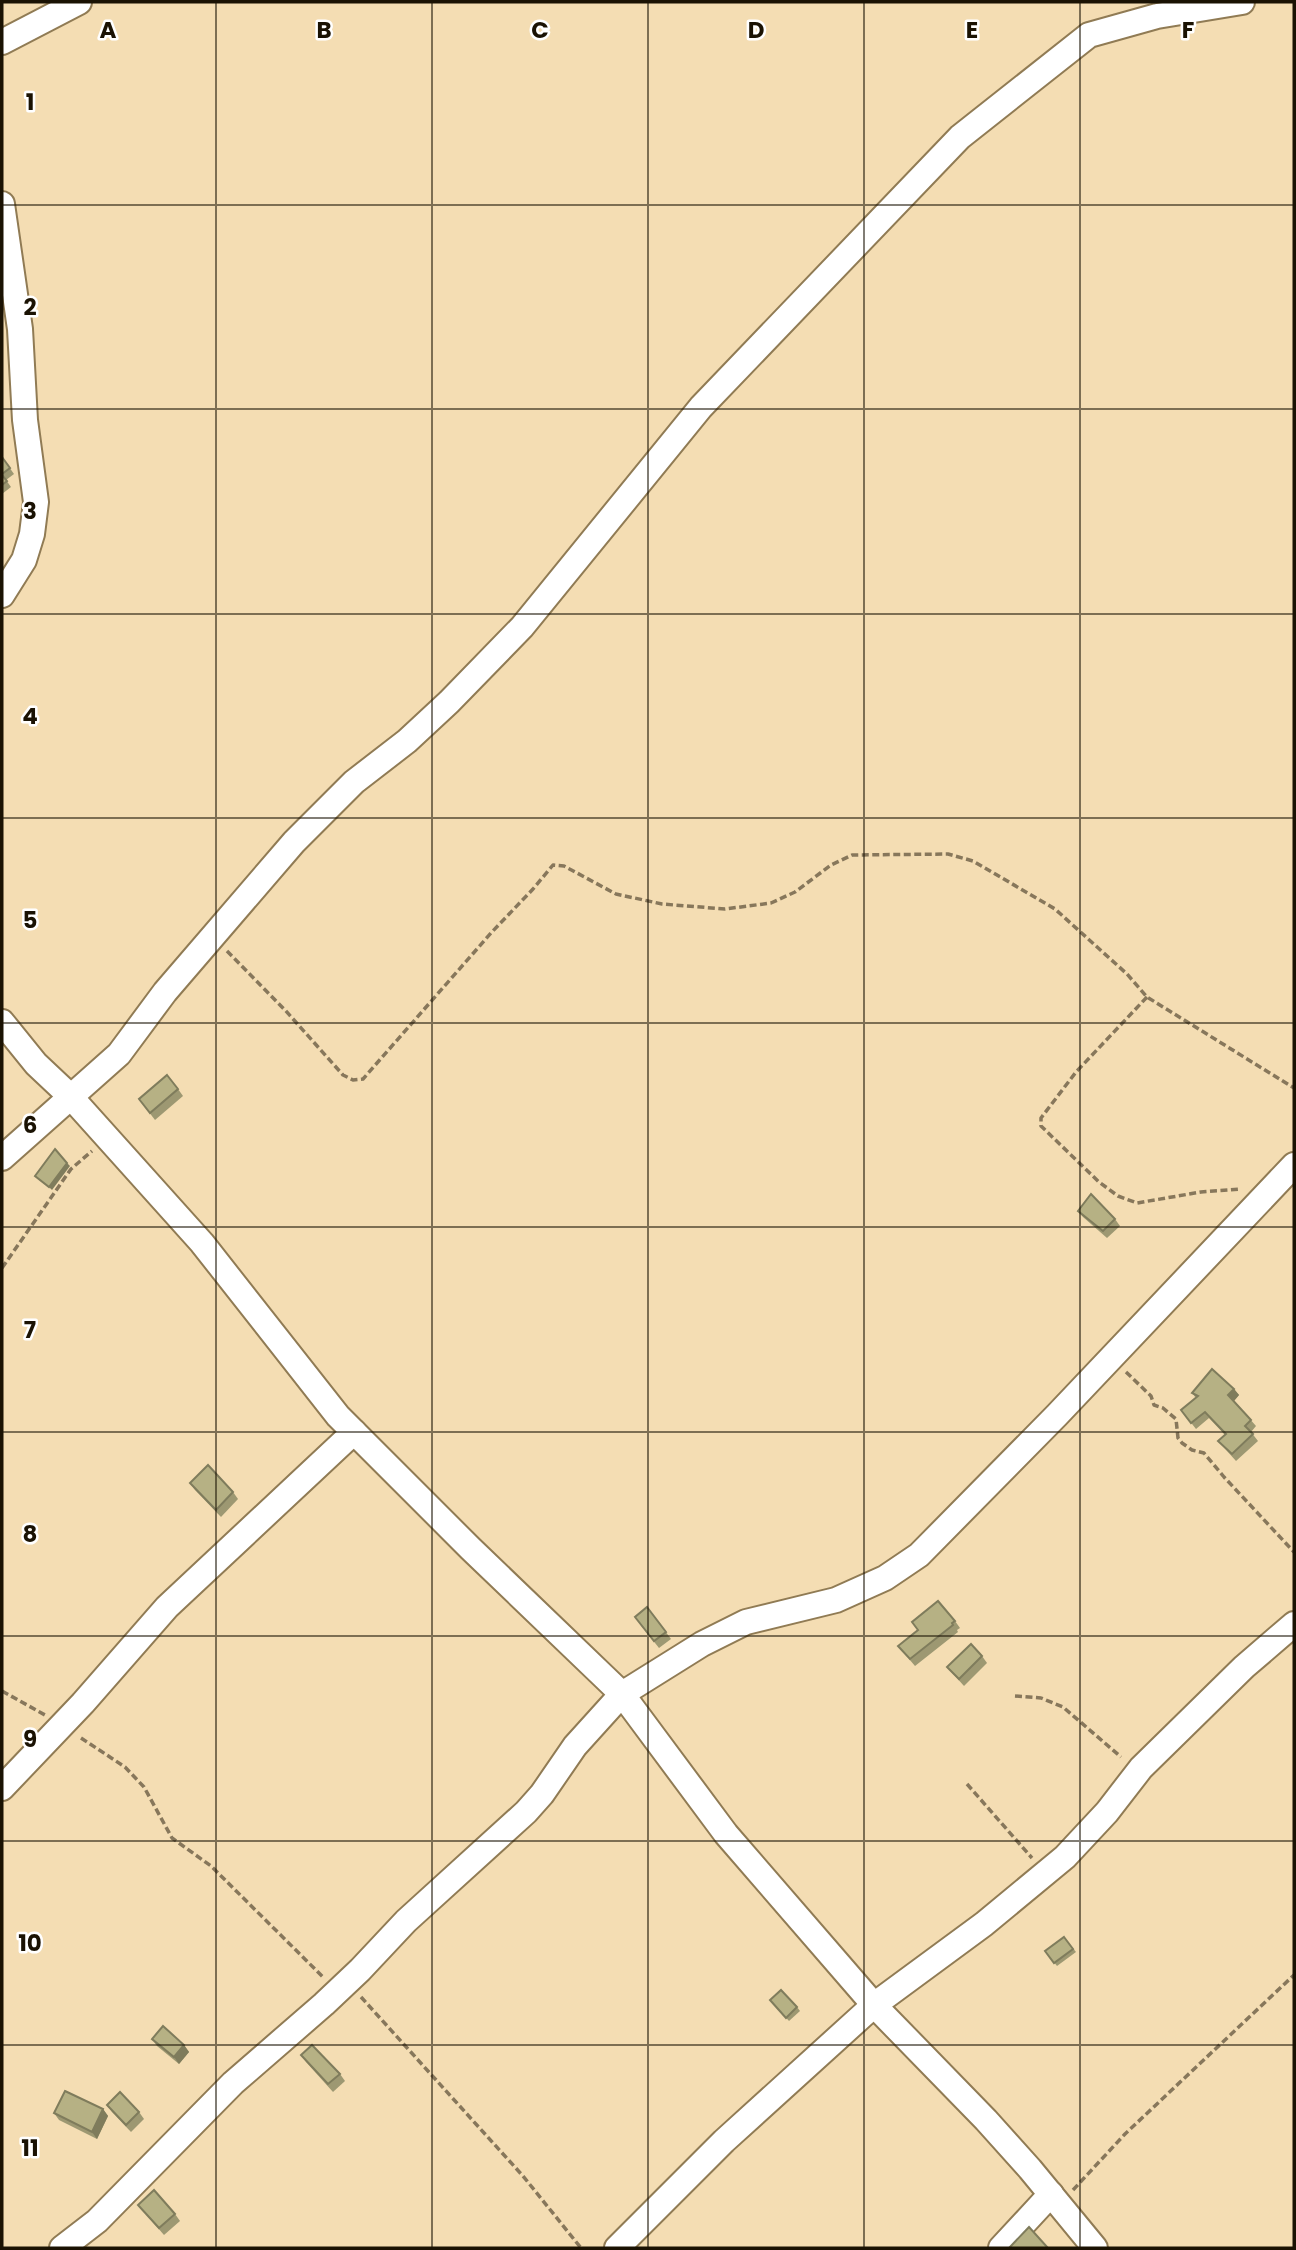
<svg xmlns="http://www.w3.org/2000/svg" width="1296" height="2250" font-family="Poppins,sans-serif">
<rect width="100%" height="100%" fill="#f4ddb3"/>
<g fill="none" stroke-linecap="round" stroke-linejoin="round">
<g stroke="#907b54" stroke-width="28">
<g id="minor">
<polyline points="2,42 79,2"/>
<polyline points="2,204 20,329 25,420 36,502 32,534 24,560 2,595"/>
<polyline points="2,1022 36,1064 70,1096 202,1243 338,1416 471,1549 622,1694 726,1834 874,2005 986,2120 1030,2169 1095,2248"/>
<polyline points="2,1158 119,1054 165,992 294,842 354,782 407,741 449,702 522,627 701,407 960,137 1089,35 1157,16 1242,2"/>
<polyline points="2,1788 83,1703 167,1607 354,1432"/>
<polyline points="62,2248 97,2221 233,2083 324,2004 360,1970 406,1921 526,1812 542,1794 575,1746 622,1694 702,1644 746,1622 836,1600 885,1578 919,1555 1057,1415 1294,1165"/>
<polyline points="617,2248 724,2141 874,2005 984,1924 1065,1857 1107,1812 1141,1768 1244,1667 1294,1624"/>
<polyline points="1001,2248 1051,2194"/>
</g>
</g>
<g stroke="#87775b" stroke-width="3.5" stroke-dasharray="7 3.5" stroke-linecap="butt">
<polyline points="227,951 285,1010 343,1075 353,1080 363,1079 491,933 533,889 553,865 564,866 616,894 662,904 725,909 771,903 795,892 831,865 852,855 948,854 973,861 1055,909 1127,974 1147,997 1294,1088"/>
<polyline points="1147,997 1076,1072 1041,1118 1041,1126 1099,1182 1118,1196 1137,1203 1201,1192 1241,1189"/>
<polyline points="2,1268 71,1169 92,1151"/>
<polyline points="1126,1372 1151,1396 1154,1405 1163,1408 1176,1419 1178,1438 1182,1443 1192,1450 1204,1453 1224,1477 1294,1552"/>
<polyline points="2,1691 45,1715"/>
<polyline points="1015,1696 1041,1698 1063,1707 1121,1757"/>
<polyline points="81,1738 125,1767 144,1787 172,1838 211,1866 324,1978"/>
<polyline points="967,1784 1032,1858"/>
<polyline points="361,1997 523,2176 581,2248"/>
<polyline points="1073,2190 1125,2134 1294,1975"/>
</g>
<use href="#minor" stroke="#fff" stroke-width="24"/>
</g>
<g fill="#9d9872">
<polygon points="2,457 14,474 6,480 11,487 2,494"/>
<polygon points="178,1089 183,1096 155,1120 139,1099"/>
<polygon points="1078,1211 1115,1219 1120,1226 1107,1238 1083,1217"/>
<polygon points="1234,1389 1239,1395 1234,1401 1256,1426 1251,1432 1258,1441 1236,1461 1218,1441 1225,1435 1209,1418 1196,1429 1181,1410 1196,1398 1192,1393"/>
<polygon points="190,1483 233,1492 238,1499 221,1517 195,1490"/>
<polygon points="647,1607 671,1639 659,1648 640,1624"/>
<polygon points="955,1621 960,1628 957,1630 958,1632 915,1666 898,1646 918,1631 912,1622"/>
<polygon points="982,1656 987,1663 964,1686 947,1667"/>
<polygon points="1064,1937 1076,1952 1057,1966 1045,1951"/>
<polygon points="770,2000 797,2007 800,2011 789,2021"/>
<polygon points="152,2039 184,2045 189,2052 179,2064 157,2046"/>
<polygon points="301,2055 340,2074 345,2081 333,2092 306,2062"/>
<polygon points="107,2105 139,2112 144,2119 131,2132 112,2112"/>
<polygon points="103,2109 108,2116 97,2139 59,2120 54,2113"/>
<polygon points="138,2205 175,2214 180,2221 164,2235"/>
</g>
<g fill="#7f7c5c">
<polygon points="67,1163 70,1166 52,1190 49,1187"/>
<polygon points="1234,1389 1239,1395 1233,1402 1228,1395"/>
<polygon points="184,2045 189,2052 179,2064 174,2057"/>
<polygon points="103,2109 108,2116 97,2139 92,2132"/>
</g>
<g fill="#b6b184" stroke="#7f7c5c" stroke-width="2">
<polygon points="2,457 10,468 2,474"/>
<polygon points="2,475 7,481 2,485"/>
<polygon points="167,1075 178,1089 150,1113 139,1099"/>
<polygon points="55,1149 67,1163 49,1187 35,1176"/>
<polygon points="1091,1194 1115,1219 1103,1231 1078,1211"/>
<polygon points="1212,1369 1234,1389 1228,1395 1251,1420 1245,1426 1253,1434 1232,1454 1218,1441 1226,1434 1205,1412 1191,1423 1181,1410 1198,1396 1192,1393"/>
<polygon points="208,1465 233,1492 216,1510 190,1483"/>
<polygon points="938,1601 955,1621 952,1623 953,1625 910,1659 898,1646 918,1630 912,1622"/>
<polygon points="647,1607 666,1632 654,1641 635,1617"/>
<polygon points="971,1644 982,1656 959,1679 947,1667"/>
<polygon points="1064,1937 1073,1949 1054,1963 1045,1951"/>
<polygon points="781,1990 797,2007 786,2018 770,2000"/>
<polygon points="163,2026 184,2045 174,2057 152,2039"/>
<polygon points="312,2045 340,2074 328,2084 301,2055"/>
<polygon points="65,2091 103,2109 92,2132 54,2113"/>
<polygon points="120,2092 139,2112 126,2125 107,2105"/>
<polygon points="154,2190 175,2214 159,2228 138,2205"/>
<polygon points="1029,2227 1048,2248 1009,2248"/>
</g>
<path fill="none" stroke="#1a1203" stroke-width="2" stroke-opacity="0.55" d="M216,2V2248M432,2V2248M648,2V2248M864,2V2248M1080,2V2248M2,205H1294M2,409H1294M2,614H1294M2,818H1294M2,1023H1294M2,1227H1294M2,1432H1294M2,1636H1294M2,1841H1294M2,2045H1294"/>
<g font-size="23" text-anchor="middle" font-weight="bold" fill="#1a1203" stroke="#fff" stroke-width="5" stroke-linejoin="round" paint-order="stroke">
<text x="108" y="38">A</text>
<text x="324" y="38">B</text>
<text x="540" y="38">C</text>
<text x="756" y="38">D</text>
<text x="972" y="38">E</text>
<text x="1188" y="38">F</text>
<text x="30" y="110">1</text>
<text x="30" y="315">2</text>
<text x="30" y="519">3</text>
<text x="30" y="724">4</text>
<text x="30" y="928">5</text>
<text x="30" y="1133">6</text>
<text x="30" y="1338">7</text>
<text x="30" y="1542">8</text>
<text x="30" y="1747">9</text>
<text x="30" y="1951">10</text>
<text x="30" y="2156">11</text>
</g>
<rect width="1296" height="2250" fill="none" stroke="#1a1203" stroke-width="7"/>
</svg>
